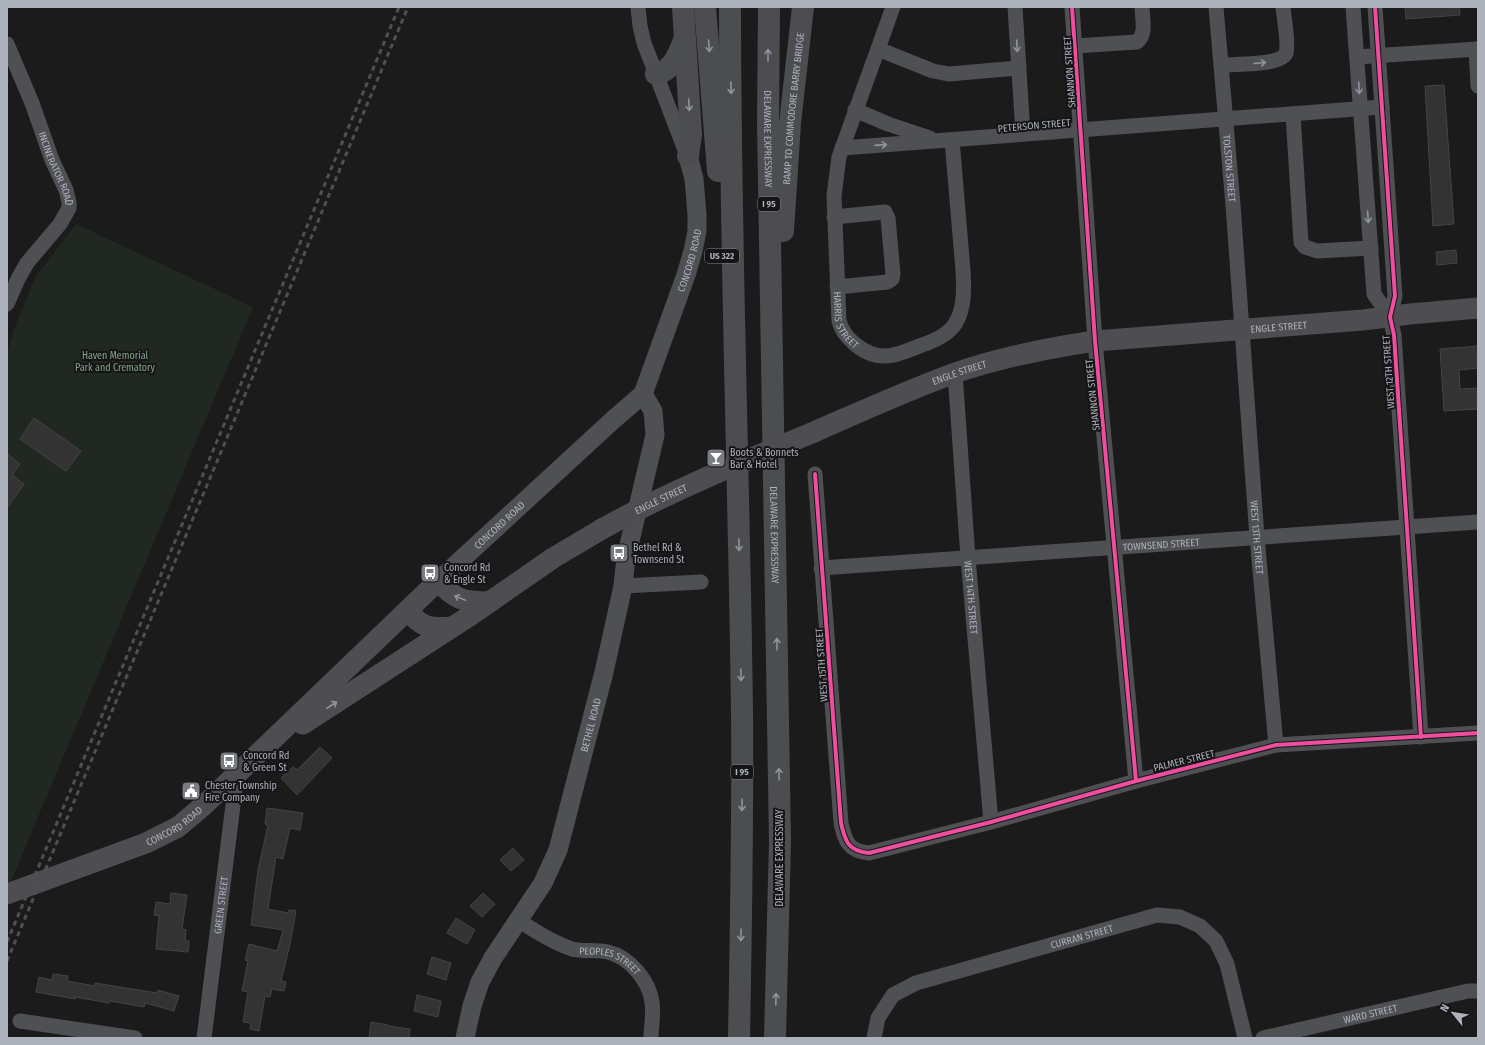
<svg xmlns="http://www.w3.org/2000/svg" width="1485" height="1045" font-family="'Fira Sans Condensed',sans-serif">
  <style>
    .green { fill: #212821 }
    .building { fill: #333; stroke: #434447 }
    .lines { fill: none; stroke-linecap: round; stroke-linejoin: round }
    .minor { stroke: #4f5054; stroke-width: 15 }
    .tertiary { stroke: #4f5054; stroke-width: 19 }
    .secondary { stroke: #4e4e52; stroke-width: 21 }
    .motorway { stroke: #4c4d50; stroke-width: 22 }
    .rail { stroke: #505052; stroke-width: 3; stroke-dasharray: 5 4; stroke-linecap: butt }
    .secondary-bridge { stroke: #4e4e52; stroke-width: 21 }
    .cycleway-casing { stroke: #151517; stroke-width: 6 }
    .cycleway { stroke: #ef4d9e; stroke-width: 4 }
    .oneway { stroke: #90939b }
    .oneway2 { stroke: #91949c }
    .oneway3 { stroke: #90939c }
    .labels { text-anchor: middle; stroke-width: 4; stroke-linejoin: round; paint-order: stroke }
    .shield { fill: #151517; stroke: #7f828a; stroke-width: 1 }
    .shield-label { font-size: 9px; font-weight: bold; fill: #adb1bb }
    .street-label { font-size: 10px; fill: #adb1bb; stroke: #151517 }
    .park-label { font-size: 10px; fill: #85a585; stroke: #151517 }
    .poi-label { font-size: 10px; fill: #adb1bb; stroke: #151517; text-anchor: start }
  </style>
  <rect width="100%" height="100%" fill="#1b1b1b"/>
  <polygon class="green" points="76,224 253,307 11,881 7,883 7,352 16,324 35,278"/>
  <g class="building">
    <polygon points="1405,7 1459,7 1460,15 1406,19"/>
    <polygon points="1444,85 1454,224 1433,226 1425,86"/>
    <polygon points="1456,250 1457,263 1437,265 1436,252"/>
    <polygon points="1478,346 1478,368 1459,370 1460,389 1478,388 1478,409 1444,411 1440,349"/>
    <polygon points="34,418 81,451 66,471 20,439"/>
    <polygon points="7,454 20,464 12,475 24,484 7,508"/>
    <polygon points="320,747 332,758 297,795 281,778 293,767 297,770"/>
    <polygon points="267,808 303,813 300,830 290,828 283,859 276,857 268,909 288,913 289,910 296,911 290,944 281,981 286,982 284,991 272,989 270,997 265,996 259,1031 250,1029 251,1023 243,1022 248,992 242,991 248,961 245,960 249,944 277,951 283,930 251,925 258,870 268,825 265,824"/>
    <polygon points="513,848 524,860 511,871 500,860"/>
    <polygon points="171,893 187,895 182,929 186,930 185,941 189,941 188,952 156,949 159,916 154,915 156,902 170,904"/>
    <polygon points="483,893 495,904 482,917 470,906"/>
    <polygon points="456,918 475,930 467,944 447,933"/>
    <polygon points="432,957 451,963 446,980 427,974"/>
    <polygon points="53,974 68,976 67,981 95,986 95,983 157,993 158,990 179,996 174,1011 145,1003 144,1007 110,1001 109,1003 75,997 75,999 36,992 39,977 52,980"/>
    <polygon points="417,995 441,1001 438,1017 414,1011"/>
    <polygon points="371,1022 388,1025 388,1026 410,1029 409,1038 369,1038"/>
  </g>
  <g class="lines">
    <g class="minor">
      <polyline points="638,7 640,26 644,43 687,155"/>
      <path id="s1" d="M893 7 839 157 834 196 839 321C842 332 848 338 856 345 880 364 897 355 922 345 934 341 948 335 955 324 965 309 964 287 963 270L952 140"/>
      <polyline points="1015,7 1023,134"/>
      <polyline points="1072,7 1095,341 1136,781"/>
      <path id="s2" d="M1216 7 1233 205 1257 537 1276 745"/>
      <polyline points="1353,7 1374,294 1390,317"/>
      <polyline points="1375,7 1395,296 1390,317 1394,335 1421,737"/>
      <path id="s3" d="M7 44 32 103 52 160 66 190 69 202V208L60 224 27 263 18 279 7 304"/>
      <path d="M1075 46 1137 42C1147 34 1142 18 1142 7"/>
      <polyline points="878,49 933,71 949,74 1019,68"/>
      <polyline points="1476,49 1478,86"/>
      <polyline points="1357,57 1478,49"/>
      <path d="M1221 65C1234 64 1280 66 1286 53 1289 45 1284 17 1283 7"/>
      <polyline points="855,110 888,124 930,138"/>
      <polyline points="1293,114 1301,242 1305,247 1317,251 1371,248"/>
      <path d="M842 148C1022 134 1202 121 1382 107"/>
      <polyline points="834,217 885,212 888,218 893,274 892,279 887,282 837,287"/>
      <path id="s4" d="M955 373 968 558 991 822"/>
      <path d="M815 474 841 823C845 841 848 851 869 853L991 822 1136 781 1276 745 1478 733"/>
      <path id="s5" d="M821 568 1478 522"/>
      <polyline points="623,586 701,582"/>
      <path id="s6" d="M518 920C535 931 552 942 572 949 583 952 596 949 608 952 629 957 649 980 652 1002 654 1013 651 1026 651 1038"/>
      <polyline points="20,1021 135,1038"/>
      <path id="s7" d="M204 1038 237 773"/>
      <path id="s8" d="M874 1038 878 1018 893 995 916 983 1157 915 1180 917 1200 926 1216 941 1227 964 1245 1038"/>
      <path id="s9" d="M1263 1038 1468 991H1478"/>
    </g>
    <g class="tertiary">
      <path id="s10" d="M438 581 613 420 643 394 686 275 693 251 697 231V214L694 179 688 156"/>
      <path id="s11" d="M465 1038 472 1006 480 982 493 958 543 883 558 850 604 672 623 586 626 558 655 435 653 411 643 394"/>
    </g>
    <g class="secondary">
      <path id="s12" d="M814 432C860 412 908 390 955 373 1001 357 1048 348 1095 341L1363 320 1410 314 1478 308"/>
      <path d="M408 610C420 627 430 629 451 627"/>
      <polyline points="303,724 468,617 553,558 602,529"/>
      <path id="s13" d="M7 894 146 843 178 827 203 806 263 749 438 581C455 600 464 602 489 602"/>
    </g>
    <g class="motorway">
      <polyline points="683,7 691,135 688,156"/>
      <polyline points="705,7 718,171"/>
      <path d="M730 7C730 242 739 477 742 712 743 820 741 929 739 1038"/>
      <path id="s14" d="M769 7 768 122 780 841 775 1038"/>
      <path d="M656 74C673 71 679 53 685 38"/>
      <path id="s15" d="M783 231 790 123 803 7"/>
    </g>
    <g class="rail">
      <polyline points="7,942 399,7"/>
      <polyline points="7,961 408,7"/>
    </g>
    <path class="secondary-bridge" id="s16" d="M602 529C670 491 742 462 814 432"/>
    <defs>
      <g id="cycleway">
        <polyline points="1072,7 1095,341 1136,781"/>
        <polyline points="1375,7 1395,296 1390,317 1394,335 1421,737"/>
        <path d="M815 474 841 823C845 841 848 851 869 853L991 822 1136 781 1276 745 1478 733"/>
      </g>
    </defs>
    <use href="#cycleway" class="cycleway-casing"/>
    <use href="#cycleway" class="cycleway"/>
  </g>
  <defs><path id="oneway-shaft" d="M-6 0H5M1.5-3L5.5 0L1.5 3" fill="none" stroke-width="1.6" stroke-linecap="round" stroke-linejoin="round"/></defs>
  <g class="oneway">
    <use href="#oneway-shaft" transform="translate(709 46) rotate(86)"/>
    <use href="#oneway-shaft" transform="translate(768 55) rotate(-90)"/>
    <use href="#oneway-shaft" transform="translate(731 88) rotate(89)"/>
    <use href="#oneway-shaft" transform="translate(689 105) rotate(86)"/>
    <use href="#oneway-shaft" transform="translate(739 545) rotate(89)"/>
    <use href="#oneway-shaft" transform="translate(777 644) rotate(-91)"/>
    <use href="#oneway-shaft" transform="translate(741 675) rotate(89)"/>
    <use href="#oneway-shaft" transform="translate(779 774) rotate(-91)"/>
    <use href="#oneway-shaft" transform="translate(742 805) rotate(90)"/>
    <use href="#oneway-shaft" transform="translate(741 935) rotate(91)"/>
    <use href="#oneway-shaft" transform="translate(776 999) rotate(-88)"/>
  </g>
  <g class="oneway2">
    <use href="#oneway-shaft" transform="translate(1017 46) rotate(87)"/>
    <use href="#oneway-shaft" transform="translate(1260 63) rotate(-5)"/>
    <use href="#oneway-shaft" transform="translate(1359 88) rotate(87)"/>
    <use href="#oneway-shaft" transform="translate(881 145) rotate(-4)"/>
    <use href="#oneway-shaft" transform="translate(1368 217) rotate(86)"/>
  </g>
  <g class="oneway3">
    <use href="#oneway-shaft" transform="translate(460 598) rotate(-158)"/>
    <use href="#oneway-shaft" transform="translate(332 705) rotate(-33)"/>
  </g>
  <defs>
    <symbol id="bar-square" viewBox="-11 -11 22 22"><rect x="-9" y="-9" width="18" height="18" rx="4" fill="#7a7c83" stroke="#151517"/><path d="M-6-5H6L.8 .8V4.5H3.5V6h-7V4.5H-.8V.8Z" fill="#fff"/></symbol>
    <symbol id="bus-square" viewBox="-11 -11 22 22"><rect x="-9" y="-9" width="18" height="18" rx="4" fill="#7a7c83" stroke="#151517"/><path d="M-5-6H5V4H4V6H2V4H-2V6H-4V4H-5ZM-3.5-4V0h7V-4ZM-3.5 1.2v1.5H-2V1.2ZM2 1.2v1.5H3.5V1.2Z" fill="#fff"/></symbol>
    <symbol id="civic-square" viewBox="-11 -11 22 22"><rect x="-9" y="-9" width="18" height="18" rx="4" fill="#7a7c83" stroke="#151517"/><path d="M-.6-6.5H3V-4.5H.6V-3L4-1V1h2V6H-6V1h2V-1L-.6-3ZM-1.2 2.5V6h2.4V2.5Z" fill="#fff"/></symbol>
  </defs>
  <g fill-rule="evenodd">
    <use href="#bar-square" x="705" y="447" width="22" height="22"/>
    <use href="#bus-square" x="608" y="542" width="22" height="22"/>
    <use href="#bus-square" x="419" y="562" width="22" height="22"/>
    <use href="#bus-square" x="218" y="750" width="22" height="22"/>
    <use href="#civic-square" x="180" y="780" width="22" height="22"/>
  </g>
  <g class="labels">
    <g class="shield">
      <rect x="758" y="197" width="22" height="14" rx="3"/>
      <rect x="705" y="249" width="34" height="14" rx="3"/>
      <rect x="731" y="765" width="22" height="14" rx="3"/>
    </g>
    <g class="shield-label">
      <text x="769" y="207">I 95</text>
      <text x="722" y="259">US 322</text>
      <text x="742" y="775">I 95</text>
    </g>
    <g class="street-label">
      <text transform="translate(1069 72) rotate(-94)" y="4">SHANNON STREET</text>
      <text dy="4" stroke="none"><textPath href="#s15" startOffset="123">RAMP TO COMMODORE BARRY BRIDGE</textPath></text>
      <text transform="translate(1034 125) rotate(-5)" y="4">PETERSON STREET</text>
      <text dy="4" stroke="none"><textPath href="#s14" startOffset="132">DELAWARE EXPRESSWAY</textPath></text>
      <text dy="4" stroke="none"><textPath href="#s3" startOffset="134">INCINERATOR ROAD</textPath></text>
      <text dy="4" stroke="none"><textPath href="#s2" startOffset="162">TOLSTON STREET</textPath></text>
      <text dy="4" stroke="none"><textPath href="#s10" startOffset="419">CONCORD ROAD</textPath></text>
      <text dy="4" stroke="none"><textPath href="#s1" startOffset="325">HARRIS STREET</textPath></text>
      <text dy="4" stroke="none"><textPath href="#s12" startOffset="481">ENGLE STREET</textPath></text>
      <text transform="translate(1388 372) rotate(-94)" y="4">WEST 12TH STREET</text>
      <text dy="4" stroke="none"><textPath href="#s12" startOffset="157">ENGLE STREET</textPath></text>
      <text transform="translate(1092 395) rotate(-96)" y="4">SHANNON STREET</text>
      <text dy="4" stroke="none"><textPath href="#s16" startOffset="66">ENGLE STREET</textPath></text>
      <text dy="4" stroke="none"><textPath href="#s10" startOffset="83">CONCORD ROAD</textPath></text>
      <text dy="4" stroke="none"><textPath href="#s14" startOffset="528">DELAWARE EXPRESSWAY</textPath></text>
      <text dy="4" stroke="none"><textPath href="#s2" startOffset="532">WEST 13TH STREET</textPath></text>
      <text dy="4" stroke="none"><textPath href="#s5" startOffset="341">TOWNSEND STREET</textPath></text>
      <text dy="4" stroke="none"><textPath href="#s4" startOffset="225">WEST 14TH STREET</textPath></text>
      <text transform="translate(821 665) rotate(-94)" y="4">WEST 15TH STREET</text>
      <text dy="4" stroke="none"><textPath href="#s11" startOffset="341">BETHEL ROAD</textPath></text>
      <text transform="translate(1184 760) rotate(-14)" y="4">PALMER STREET</text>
      <text dy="4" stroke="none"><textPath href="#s13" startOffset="181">CONCORD ROAD</textPath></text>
      <text transform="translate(779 858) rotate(-90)" y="4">DELAWARE EXPRESSWAY</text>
      <text dy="4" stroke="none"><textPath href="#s7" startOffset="134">GREEN STREET</textPath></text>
      <text dy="4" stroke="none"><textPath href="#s8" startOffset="246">CURRAN STREET</textPath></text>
      <text dy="4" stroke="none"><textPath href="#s6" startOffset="102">PEOPLES STREET</textPath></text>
      <text dy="4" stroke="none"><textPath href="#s9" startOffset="110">WARD STREET</textPath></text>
    </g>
    <g class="park-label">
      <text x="115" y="359">Haven Memorial<tspan x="115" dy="12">Park and Crematory</tspan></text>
    </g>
    <g class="poi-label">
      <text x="730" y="456">Boots &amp; Bonnets<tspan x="730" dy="12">Bar &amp; Hotel</tspan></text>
      <text x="633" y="551">Bethel Rd &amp;<tspan x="633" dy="12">Townsend St</tspan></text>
      <text x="444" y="571">Concord Rd<tspan x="444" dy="12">&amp; Engle St</tspan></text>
      <text x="243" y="759">Concord Rd<tspan x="243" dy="12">&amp; Green St</tspan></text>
      <text x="205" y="789">Chester Township<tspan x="205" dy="12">Fire Company</tspan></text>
    </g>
  </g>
  <rect width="1485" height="1045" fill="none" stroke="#adb1bb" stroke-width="16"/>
  <g transform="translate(1453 1013) rotate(300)" stroke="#151517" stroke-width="3" paint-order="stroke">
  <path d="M0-3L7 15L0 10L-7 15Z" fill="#adb1bb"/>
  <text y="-6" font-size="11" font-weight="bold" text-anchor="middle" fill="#adb1bb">N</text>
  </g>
</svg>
